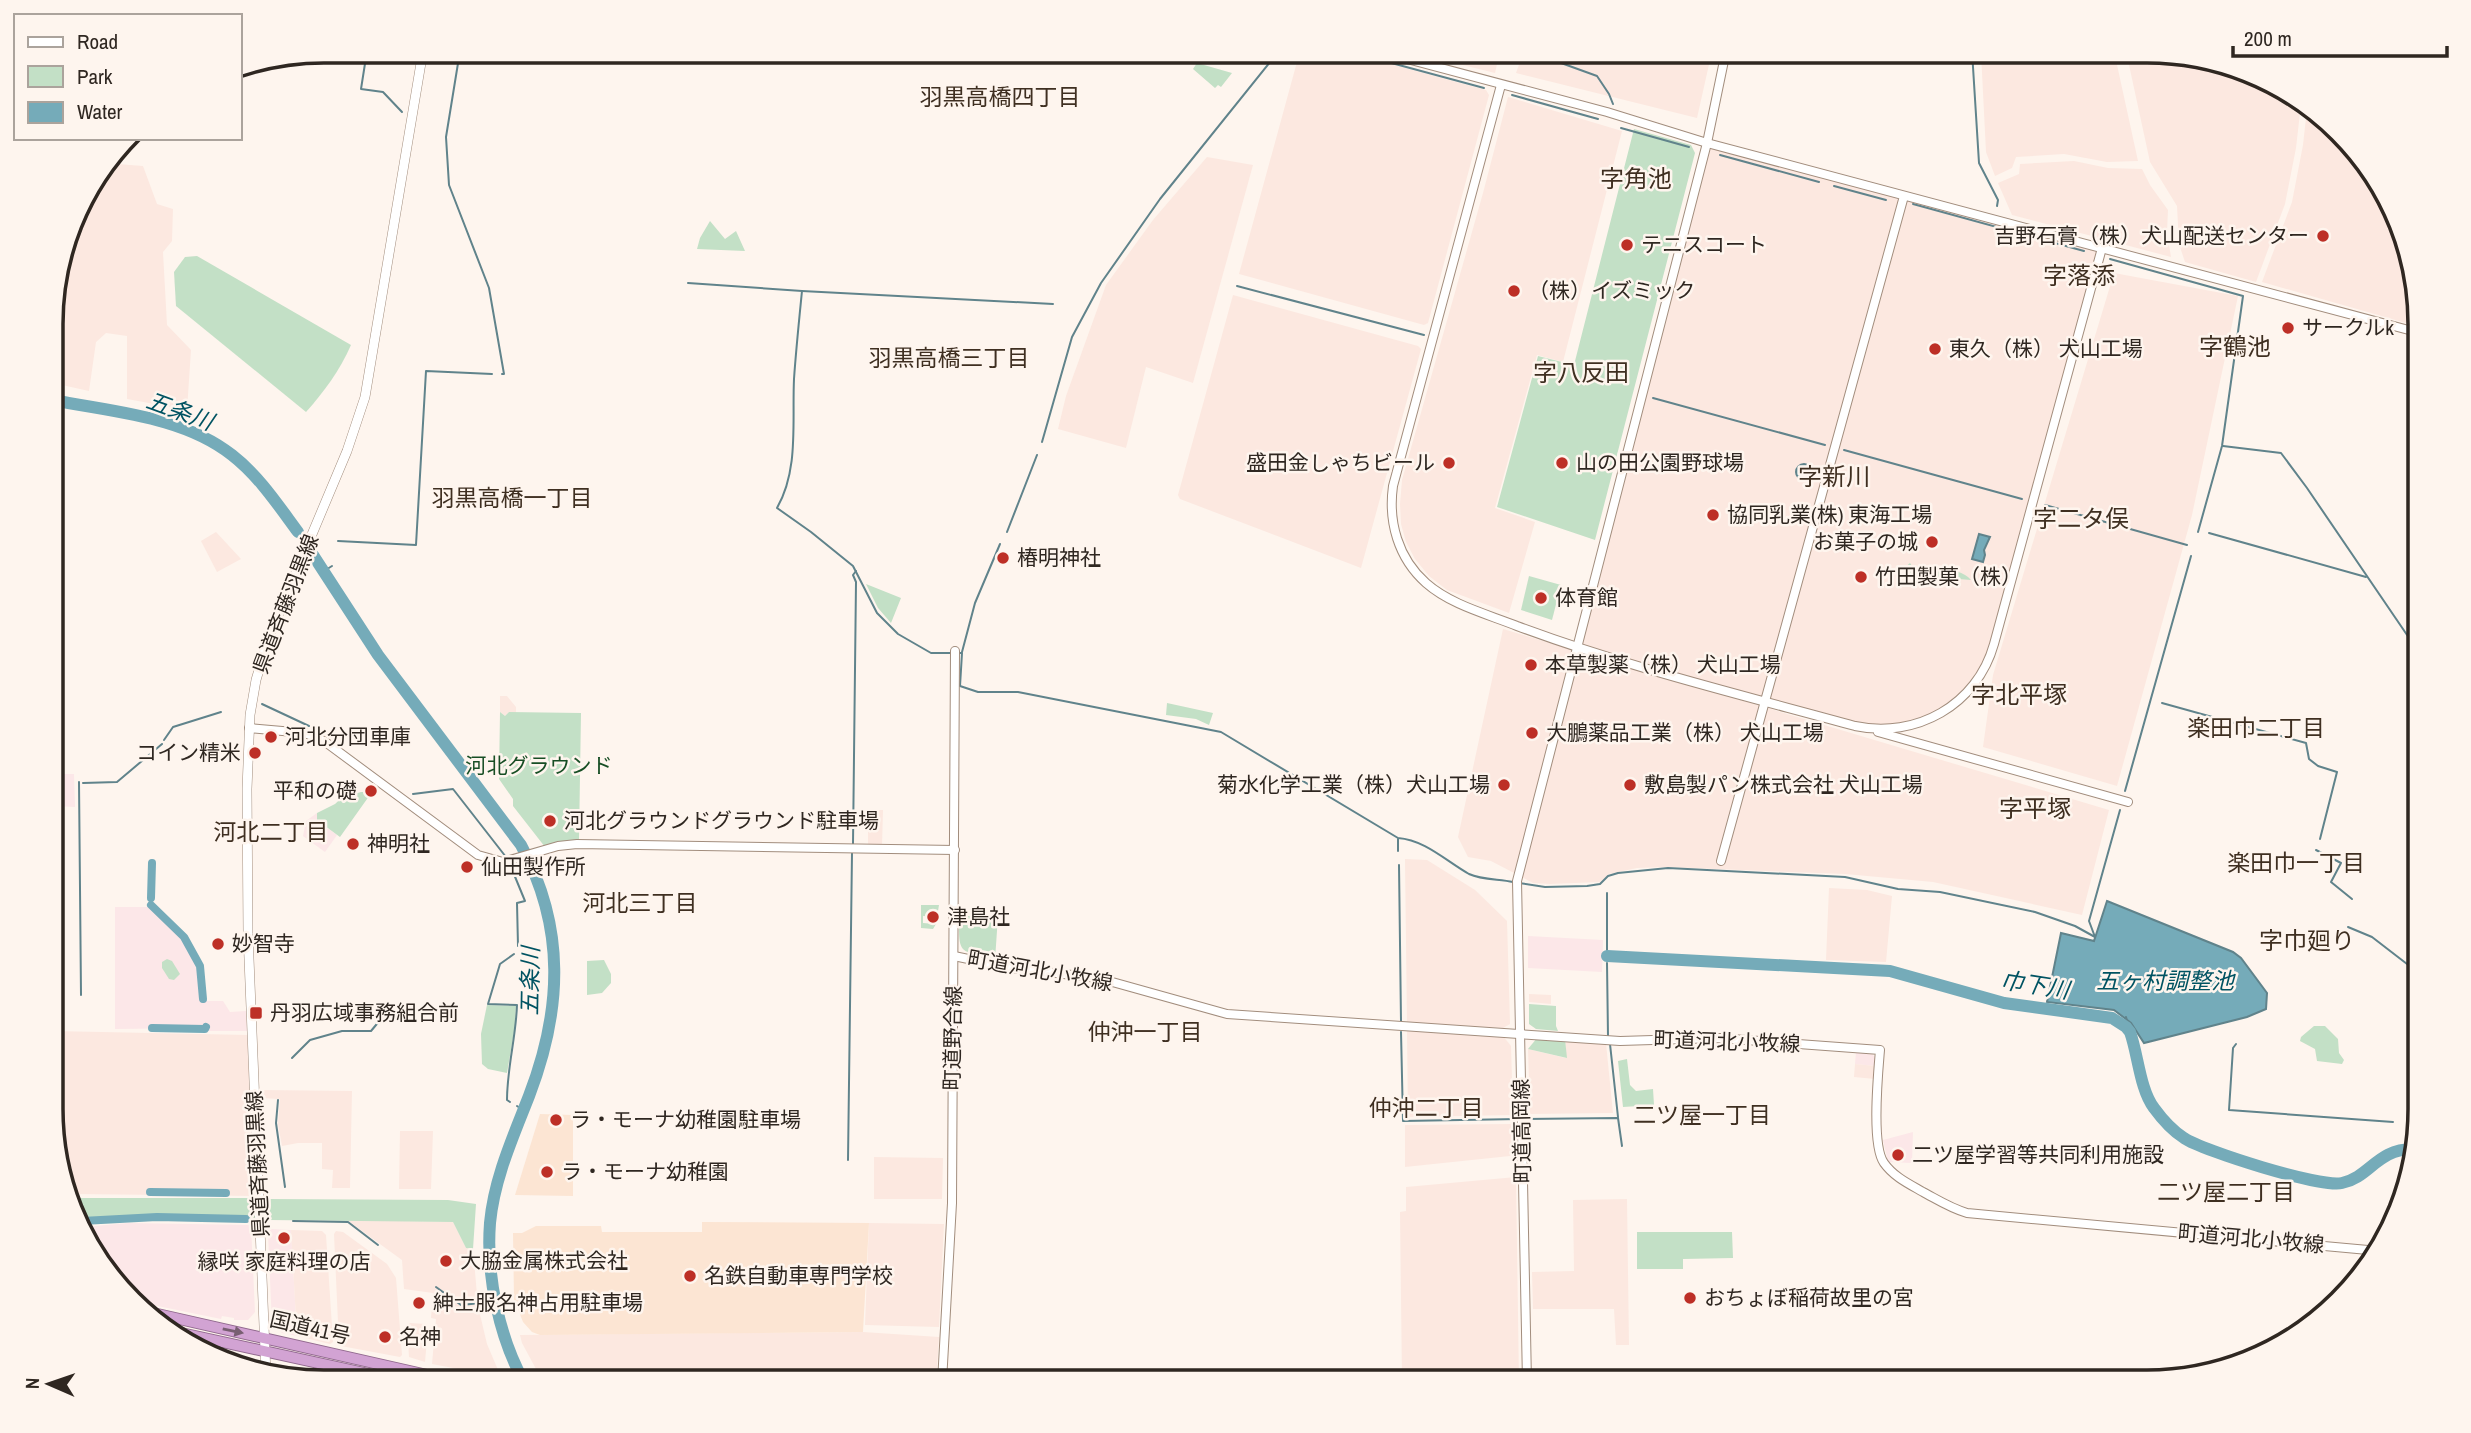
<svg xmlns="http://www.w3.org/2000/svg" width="2471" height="1433" font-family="'Archivo Narrow','Noto Sans JP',sans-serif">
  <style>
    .commercial { fill: #fce7e8 }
    .industrial { fill: #fce8e0 }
    .built { fill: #fce5d3 }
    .green { fill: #c3e0c6 }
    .water { fill: #75abb9; stroke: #60838b; stroke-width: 2 }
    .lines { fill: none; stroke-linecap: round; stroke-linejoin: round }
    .stream { stroke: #60838b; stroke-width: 2 }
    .canal { stroke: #75abb9; stroke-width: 8 }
    .river { stroke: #75abb9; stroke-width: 12 }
    .tertiary-casing { stroke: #a28d7d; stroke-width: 10 }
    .secondary-casing { stroke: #a28d7d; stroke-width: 10 }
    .trunk-casing { stroke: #91698e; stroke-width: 12 }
    .tertiary { stroke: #fff; stroke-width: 8 }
    .secondary { stroke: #fff; stroke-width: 9 }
    .trunk { stroke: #d2a3d3; stroke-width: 10 }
    .oneway { fill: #785f71 }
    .poi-dot { fill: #bd2f26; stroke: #fef5ee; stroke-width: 2.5 }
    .labels { text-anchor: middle; stroke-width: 5; stroke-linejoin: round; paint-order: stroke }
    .poi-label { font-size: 21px; fill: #2f2721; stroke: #fef5ee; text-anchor: start }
    .street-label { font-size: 21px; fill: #2f2721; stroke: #fef5ee }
    .park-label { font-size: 21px; fill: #174e24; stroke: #fef5ee }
    .neighbourhood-label { font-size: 23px; fill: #3f2f21; stroke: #fef5ee }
    .water-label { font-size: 23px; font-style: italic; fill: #005362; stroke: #fef5ee }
    .quarter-label { font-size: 24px; fill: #3f2f21; stroke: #fef5ee }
    .rim { fill: none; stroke: #2f2721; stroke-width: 3.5 }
  </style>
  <rect width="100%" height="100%" fill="#fef5ee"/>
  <g class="commercial">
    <polygon points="53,774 74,774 75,807 53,806"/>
    <polygon points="317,813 317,820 337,835 325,852 303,836 306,821"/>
    <polygon points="115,907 151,907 184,939 199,966 203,1001 223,1001 230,1012 246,1011 247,1031 208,1031 207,1028 115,1029"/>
    <polygon points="1528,936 1603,940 1602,972 1528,968"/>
    <polygon points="1856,1052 1872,1054 1876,1058 1876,1066 1855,1064"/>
    <polygon points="1913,1132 1912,1163 1888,1162 1883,1140"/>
    <polygon points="128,1223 251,1225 255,1312 248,1320 234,1320 234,1318 222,1316 221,1319 143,1303 97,1260 84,1227"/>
    <polygon points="271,1229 291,1230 297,1336 282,1333 272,1324 268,1233"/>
  </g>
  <g class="industrial">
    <polygon points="1300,51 1343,51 1486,90 1489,95 1428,323 1424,325 1239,274"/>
    <polygon points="1406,51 1500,51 1495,73"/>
    <polygon points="1524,51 1712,51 1697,118 1516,73"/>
    <polygon points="2017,51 2114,51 2138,161 2107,162 2064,154 2016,157 2012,168 1995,176 1986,152 1981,53"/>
    <polygon points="2126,51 2147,51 2218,60 2284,88 2301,104 2296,148 2285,204 2256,282 2185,262 2179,244 2177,206 2150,162"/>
    <polygon points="1508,97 1622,131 1563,362 1537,355 1495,508 1535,522 1509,613 1447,590 1429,576 1415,559 1406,542 1401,524 1400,504 1402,480 1483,193"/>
    <polygon points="2307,109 2374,173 2406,236 2420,306 2420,327 2262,282 2292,202 2303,145"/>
    <polygon points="1707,143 2102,248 1993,650 1979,678 1938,716 1871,729 1576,648"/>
    <polygon points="117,154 117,164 143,166 157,204 173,209 172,241 163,252 167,325 191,350 187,410 127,399 127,336 106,333 96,342 89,391 53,383 53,289 79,203"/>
    <polygon points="1207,157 1253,165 1193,383 1146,367 1126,448 1058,429 1066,396 1106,285 1153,220"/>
    <polygon points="2074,161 2108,168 2142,169 2150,185 2168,210 2167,232 2171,257 2012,215 1998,183 2019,174 2020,164"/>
    <polygon points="2114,273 2238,296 2192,515 2117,786 1983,747 1993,675"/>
    <polygon points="1233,295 1418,346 1421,349 1361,568 1180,499 1178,495"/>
    <polygon points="216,532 241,559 217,572 201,541"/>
    <polygon points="1503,629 2109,810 2082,915 1933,882 1845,874 1664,867 1637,868 1609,874 1600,882 1550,884 1533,883 1491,861 1468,857 1458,837"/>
    <polygon points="500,696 507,696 516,707 516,713 509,712 505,716 500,712"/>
    <polygon points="868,810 883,810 882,846 868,846"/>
    <polygon points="1405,859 1427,860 1475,890 1507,921 1510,1024 1503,1028 1407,1023"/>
    <polygon points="1829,888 1867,890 1892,896 1886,962 1826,960"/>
    <polygon points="1529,994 1551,995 1551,1004 1529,1002"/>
    <polygon points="1407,1030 1503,1036 1511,1046 1513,1115 1408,1117"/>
    <polygon points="53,1031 248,1035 255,1196 72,1194 53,1144"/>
    <polygon points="1565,1039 1606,1043 1613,1113 1530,1114 1528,1049 1566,1058"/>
    <polygon points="1855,1064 1876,1066 1875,1079 1854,1077"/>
    <polygon points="261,1090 352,1091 350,1188 332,1188 333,1170 322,1169 322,1143 298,1143 282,1146 278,1124 280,1099 261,1098"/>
    <polygon points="1512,1124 1514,1153 1510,1156 1405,1167 1405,1125"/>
    <polygon points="400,1131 433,1131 431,1189 399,1189"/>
    <polygon points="874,1157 943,1158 942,1199 874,1199"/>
    <polygon points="1516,1177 1519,1382 1402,1382 1400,1212 1406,1211 1406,1187"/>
    <polygon points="1627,1199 1629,1345 1616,1345 1614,1309 1533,1309 1532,1272 1574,1271 1573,1200"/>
    <polygon points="347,1220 453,1222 466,1248 473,1249 478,1306 487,1344 501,1377 432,1364 436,1319 431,1318 433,1293 404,1289 402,1260"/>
    <polygon points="869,1223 944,1224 939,1327 865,1325"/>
    <polygon points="291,1230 322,1231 326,1235 333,1342 330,1344 297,1336"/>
    <polygon points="336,1231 343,1232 387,1264 396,1278 402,1355 400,1357 341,1346 339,1344 334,1234"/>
    <polygon points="410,1323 426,1324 428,1328 425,1362 409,1357 407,1326"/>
    <polygon points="863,1332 939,1337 936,1382 543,1382 522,1343 520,1335"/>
  </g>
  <g class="built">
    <polygon points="540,1114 573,1115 573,1196 515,1195"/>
    <polygon points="702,1222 869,1223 863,1332 540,1335 532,1332 523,1322 514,1299 513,1233 522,1233 536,1226 601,1226 602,1232 702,1232"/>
  </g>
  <g class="green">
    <polygon points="1197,63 1232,73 1221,87 1218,85 1215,88 1193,69"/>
    <polygon points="1634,129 1691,145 1695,153 1595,540 1497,507 1538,356 1574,365"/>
    <polygon points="710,221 725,239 736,231 745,251 697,249 700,238"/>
    <path d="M197 256 351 345C340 370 324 392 306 412L176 306 174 272 185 257Z"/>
    <path d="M1910 563 1916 572C1931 567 1961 567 1971 580L1959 579 1953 582 1906 578 1903 569Z"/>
    <polygon points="1529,576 1561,585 1552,620 1521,610"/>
    <polygon points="866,584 901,598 891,623 878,608"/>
    <polygon points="1167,703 1213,713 1209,725 1196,719 1166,715"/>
    <polygon points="500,712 505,716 509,712 581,713 579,839 577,841 545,847 513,806 513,799 499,779"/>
    <polygon points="349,791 351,795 361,792 372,792 340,837 317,820 317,813 335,804"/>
    <polygon points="921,905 939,905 937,917 923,916 923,923 936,924 933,929 921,928"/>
    <path d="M959 916H998L995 960C958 949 959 956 959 916Z"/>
    <polygon points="167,959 172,961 180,974 174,980 169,979 162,968 162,962"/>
    <polygon points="604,960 611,974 611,983 602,993 587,995 587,961"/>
    <polygon points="1529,1004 1556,1006 1556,1026 1558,1031 1536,1029 1529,1024"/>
    <polygon points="487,1005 516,1006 515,1026 507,1073 488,1069 482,1064 481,1034"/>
    <polygon points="2314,1026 2325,1026 2338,1039 2339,1053 2344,1060 2342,1064 2317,1061 2315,1049 2300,1041 2301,1037"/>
    <polygon points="1537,1038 1565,1039 1567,1058 1528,1049"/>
    <polygon points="1627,1059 1630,1085 1636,1091 1653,1089 1654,1105 1623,1107 1618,1061"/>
    <polygon points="73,1198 254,1198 255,1219 157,1217 82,1221"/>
    <polygon points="268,1199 448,1200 476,1204 473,1249 466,1248 453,1222 268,1220"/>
    <polygon points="1637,1232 1732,1232 1733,1258 1683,1259 1683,1269 1637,1269"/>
  </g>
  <g class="water">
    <circle cx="1804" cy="472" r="8"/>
    <polygon points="1979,534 1990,537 1984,550 1985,555 1983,562 1972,559"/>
    <polygon points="2107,901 2233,952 2241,958 2267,993 2266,1009 2247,1017 2144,1043 2131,1023 2114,1010 2047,1002 2061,933 2094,941"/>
  </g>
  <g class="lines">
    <g class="stream">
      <polyline points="367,51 361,89 383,92 402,112"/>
      <polyline points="460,51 446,137 449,185 489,288 504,374 502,374"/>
      <polyline points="1347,51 1484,88"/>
      <polyline points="1528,51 1597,76 1609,94 1613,104"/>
      <polyline points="1972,51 1979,163 1998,200 1997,206"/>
      <polyline points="1512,95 1598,119"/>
      <polyline points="1621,128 1689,147"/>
      <polyline points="1720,155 1819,182"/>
      <polyline points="1834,186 1886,200"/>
      <polyline points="1913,204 2084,251"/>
      <polyline points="2110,259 2243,296 2222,446 2198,532"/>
      <polyline points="688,283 802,291 1053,304"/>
      <polyline points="1237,286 1424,335"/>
      <path d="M802 291C799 321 796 350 794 379 792 422 799 470 777 508L811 532 853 566 877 613 898 634 931 653H952"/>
      <polyline points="1653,398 1825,445"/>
      <polyline points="1042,442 1072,337 1101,283 1160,199 1279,51"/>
      <polyline points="2223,446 2281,453 2307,488 2420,654"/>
      <polyline points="1844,450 2022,499"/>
      <polyline points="2045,505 2187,545"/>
      <polyline points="1007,532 1037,455"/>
      <polyline points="2209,533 2366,577"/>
      <polyline points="338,541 416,545 426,371 492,374"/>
      <polyline points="324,571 332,566"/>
      <polyline points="962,652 975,603 1000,544"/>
      <path d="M958 653H962L960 686 978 692H1018L1221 732 1398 838C1425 840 1446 861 1469 874 1482 880 1499 879 1513 882"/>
      <polyline points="2162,703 2306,743 2309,759 2318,766 2337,772 2320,839"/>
      <polyline points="262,704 309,726"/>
      <polyline points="164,740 173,727 221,712"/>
      <polyline points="79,782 81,995"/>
      <polyline points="83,783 117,782 162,744"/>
      <polyline points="2125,791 2191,556"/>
      <polyline points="413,794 453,789 506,857"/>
      <polyline points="853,844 856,582 853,575 856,571"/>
      <polyline points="2316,850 2341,863 2331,882 2352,899"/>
      <polyline points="1398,851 1398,839"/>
      <polyline points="1399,865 1401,1021"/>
      <polyline points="511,867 525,901 517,903 518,946"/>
      <polyline points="1519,883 1545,887 1587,886 1600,884 1608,876 1618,873 1668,868 1845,877 1898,889 1940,892 2035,912 2075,926 2095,937"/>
      <polyline points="1607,893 1607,950"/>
      <polyline points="2348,927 2372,937 2420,974"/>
      <polyline points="2095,937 2089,921 2120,810"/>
      <polyline points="1607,956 1607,959"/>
      <polyline points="1607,963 1608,1036"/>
      <polyline points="2126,1017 2130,1032"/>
      <polyline points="2420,1026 2414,1034 2420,1038"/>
      <polyline points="1401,1032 1403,1121 1519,1119"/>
      <polyline points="1610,1044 1618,1117"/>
      <polyline points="2236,1044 2233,1048 2229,1110 2393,1122"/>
      <polyline points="292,1058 310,1040 342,1031 371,1031 381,1019"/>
      <polyline points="278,1100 276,1123 285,1187"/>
      <path d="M510 1102 507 1100C507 1068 516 1037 517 1005L488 1004 500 964 514 954"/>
      <polyline points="517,1106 523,1110"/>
      <polyline points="1525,1119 1618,1118 1622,1146"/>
      <polyline points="848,1160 852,853"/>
      <polyline points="293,1221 348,1222 378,1245"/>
      <polyline points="436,1287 461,1305 481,1303"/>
      <polyline points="487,1303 496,1301"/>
    </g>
    <g class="canal">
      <polyline points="151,898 152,863"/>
      <polyline points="151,905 184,937 200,966 203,999"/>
      <polyline points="152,1028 205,1029 206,1027"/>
      <polyline points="150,1192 226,1193"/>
      <polyline points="82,1221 157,1217 246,1219"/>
    </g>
    <g class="river">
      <path d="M53 400C112 412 183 416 232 455 259 476 278 505 298 532"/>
      <path d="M313 555 378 655 521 845C566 928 562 1010 529 1096 513 1137 494 1179 490 1223 486 1275 499 1337 524 1382"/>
      <path d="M1607 956 1890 971 2004 1003 2112 1018 2126 1027 2130 1032C2138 1054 2140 1090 2154 1108 2162 1119 2173 1131 2184 1138 2203 1151 2321 1188 2342 1183 2370 1177 2377 1149 2413 1149"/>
    </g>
    <defs>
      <g id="tertiary">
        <polyline points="1377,51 1607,112 1707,143 2420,333"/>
        <path d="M1501 85 1393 486C1388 522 1398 558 1426 583 1451 605 1487 614 1517 626 1627 667 1742 695 1855 726 1916 739 1977 705 1994 644L2102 248"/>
        <polyline points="249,728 305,733 324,741 478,855 503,862 558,846 577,844 955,850"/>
        <polyline points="1878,732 2128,802"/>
        <polyline points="1721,861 1904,196"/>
        <path d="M954 956 1011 968 1098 978 1227 1014 1620 1041 1719 1038 1880 1050C1878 1074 1871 1145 1884 1163 1894 1177 1909 1184 1923 1192 1938 1200 1950 1208 1967 1213L2379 1251"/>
        <polyline points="942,1382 952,1203 955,651"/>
        <polyline points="1527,1382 1517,881 1707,143 1726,51"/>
      </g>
      <polyline id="secondary" points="266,1375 248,934 247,789 250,715 256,680 268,639 347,451 365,397 423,51"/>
      <g id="trunk">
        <polyline points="153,1313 458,1382"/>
        <polyline points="172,1331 405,1382"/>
      </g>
    </defs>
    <use href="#tertiary" class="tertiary-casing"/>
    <use href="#secondary" class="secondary-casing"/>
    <use href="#trunk" class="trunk-casing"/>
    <use href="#tertiary" class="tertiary"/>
    <use href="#secondary" class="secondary"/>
    <use href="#trunk" class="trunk"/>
  </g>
  <defs><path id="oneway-solid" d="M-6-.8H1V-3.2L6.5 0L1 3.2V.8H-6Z" transform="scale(1.75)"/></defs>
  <use class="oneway" href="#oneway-solid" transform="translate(233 1331) rotate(12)"/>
  <g class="poi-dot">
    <circle cx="2323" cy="236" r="7"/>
    <circle cx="1627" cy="245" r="7"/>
    <circle cx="1514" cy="291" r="7"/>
    <circle cx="2288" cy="328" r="7"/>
    <circle cx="1935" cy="349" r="7"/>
    <circle cx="1449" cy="463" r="7"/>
    <circle cx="1562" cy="463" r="7"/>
    <circle cx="1713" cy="515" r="7"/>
    <circle cx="1932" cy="542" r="7"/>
    <circle cx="1003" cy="558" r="7"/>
    <circle cx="1861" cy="577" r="7"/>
    <circle cx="1541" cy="598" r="7"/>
    <circle cx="1531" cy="665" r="7"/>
    <circle cx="1532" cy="733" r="7"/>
    <circle cx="271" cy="737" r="7"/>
    <circle cx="255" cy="753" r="7"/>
    <circle cx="1504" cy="785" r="7"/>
    <circle cx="1630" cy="785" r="7"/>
    <circle cx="371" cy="791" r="7"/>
    <circle cx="550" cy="821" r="7"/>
    <circle cx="353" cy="844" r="7"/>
    <circle cx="467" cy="867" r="7"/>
    <circle cx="933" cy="917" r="7"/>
    <circle cx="218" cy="944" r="7"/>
    <rect x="249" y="1006" width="14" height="14" rx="3.5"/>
    <circle cx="556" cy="1120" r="7"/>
    <circle cx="1898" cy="1155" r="7"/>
    <circle cx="547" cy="1172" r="7"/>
    <circle cx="284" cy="1238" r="7"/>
    <circle cx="446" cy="1261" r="7"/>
    <circle cx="690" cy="1276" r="7"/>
    <circle cx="1690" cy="1298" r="7"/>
    <circle cx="419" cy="1303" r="7"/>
    <circle cx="385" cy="1337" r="7"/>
  </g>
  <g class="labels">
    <g class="poi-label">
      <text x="2309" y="243" text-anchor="end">吉野石膏（株）犬山配送センター</text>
      <text x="1641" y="252">テニスコート</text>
      <text x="1528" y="298">（株）イズミック</text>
      <text x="2302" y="335">サークルk</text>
      <text x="1949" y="356">東久（株） 犬山工場</text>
      <text x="1435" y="470" text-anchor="end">盛田金しゃちビール</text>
      <text x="1576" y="470">山の田公園野球場</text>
      <text x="1727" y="522">協同乳業(株) 東海工場</text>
      <text x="1918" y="549" text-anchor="end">お菓子の城</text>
      <text x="1017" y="565">椿明神社</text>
      <text x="1875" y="584">竹田製菓（株）</text>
      <text x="1555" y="605">体育館</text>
      <text x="1545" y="672">本草製薬（株） 犬山工場</text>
      <text x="1546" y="740">大鵬薬品工業（株） 犬山工場</text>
      <text x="285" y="744">河北分団車庫</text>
      <text x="241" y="760" text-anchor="end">コイン精米</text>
      <text x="1490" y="792" text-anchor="end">菊水化学工業（株）犬山工場</text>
      <text x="1644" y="792">敷島製パン株式会社 犬山工場</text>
      <text x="357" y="798" text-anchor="end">平和の礎</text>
      <text x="564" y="828">河北グラウンドグラウンド駐車場</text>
      <text x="367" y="851">神明社</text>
      <text x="481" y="874">仙田製作所</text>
      <text x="947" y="924">津島社</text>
      <text x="232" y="951">妙智寺</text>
      <text x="270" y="1020">丹羽広域事務組合前</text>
      <text x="570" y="1127">ラ・モーナ幼稚園駐車場</text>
      <text x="1912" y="1162">二ツ屋学習等共同利用施設</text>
      <text x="561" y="1179">ラ・モーナ幼稚園</text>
      <text x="460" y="1268">大脇金属株式会社</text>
      <text x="284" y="1269" text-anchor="middle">縁咲 家庭料理の店</text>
      <text x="704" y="1283">名鉄自動車専門学校</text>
      <text x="1704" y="1305">おちょぼ稲荷故里の宮</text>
      <text x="433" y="1310">紳士服名神占用駐車場</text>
      <text x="399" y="1344">名神</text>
    </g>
    <g class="street-label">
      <text transform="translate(286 604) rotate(-69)" y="7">県道斉藤羽黒線</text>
      <text transform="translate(1040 971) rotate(10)" y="7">町道河北小牧線</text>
      <text transform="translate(953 1038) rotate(-89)" y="7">町道野合線</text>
      <text transform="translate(1727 1042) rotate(2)" y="7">町道河北小牧線</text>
      <text transform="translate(1522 1131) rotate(-91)" y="7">町道高岡線</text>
      <text transform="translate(258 1164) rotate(-93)" y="7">県道斉藤羽黒線</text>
      <text transform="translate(2251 1239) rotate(5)" y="7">町道河北小牧線</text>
      <text transform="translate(310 1328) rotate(13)" y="7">国道41号</text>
    </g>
    <g class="park-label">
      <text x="539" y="773">河北グラウンド</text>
    </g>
    <g class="neighbourhood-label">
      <text x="1000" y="105">羽黒高橋四丁目</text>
      <text x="949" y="366">羽黒高橋三丁目</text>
      <text x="512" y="506">羽黒高橋一丁目</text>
      <text x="2256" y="736">楽田巾二丁目</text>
      <text x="271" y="840">河北二丁目</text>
      <text x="2296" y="871">楽田巾一丁目</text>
      <text x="640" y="911">河北三丁目</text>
      <text x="1145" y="1040">仲沖一丁目</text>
      <text x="1426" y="1116">仲沖二丁目</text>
      <text x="1702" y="1123">二ツ屋一丁目</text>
      <text x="2226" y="1200">二ツ屋二丁目</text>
    </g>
    <g class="water-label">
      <text transform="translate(180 411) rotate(20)" y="8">五条川</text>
      <text transform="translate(530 981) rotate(-89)" y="8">五条川</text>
      <text x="2165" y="989">五ヶ村調整池</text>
      <text transform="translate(2035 985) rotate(9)" y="8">巾下川</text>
    </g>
    <g class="quarter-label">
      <text x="1636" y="187">字角池</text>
      <text x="2079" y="284">字落添</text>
      <text x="2235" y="355">字鶴池</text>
      <text x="1581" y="381">字八反田</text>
      <text x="1834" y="485">字新川</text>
      <text x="2081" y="527">字二タ俣</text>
      <text x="2019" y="703">字北平塚</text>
      <text x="2035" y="817">字平塚</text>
      <text x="2307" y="949">字巾廻り</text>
    </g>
  </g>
  <path d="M0 0H2471V1433H0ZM324 63H2147A261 261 0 0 1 2408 324V1109A261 261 0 0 1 2147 1370H324A261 261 0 0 1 63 1109V324A261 261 0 0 1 324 63Z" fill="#fef5ee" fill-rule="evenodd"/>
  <path class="rim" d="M324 63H2147A261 261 0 0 1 2408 324V1109A261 261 0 0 1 2147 1370H324A261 261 0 0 1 63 1109V324A261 261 0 0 1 324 63Z"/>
  <rect x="14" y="14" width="228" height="126" fill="#fef5ee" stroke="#aba39c" stroke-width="2"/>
  <rect x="28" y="37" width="35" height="10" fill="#ffffff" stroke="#aba39c" stroke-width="2"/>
  <text x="77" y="49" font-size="21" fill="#2f2721">Road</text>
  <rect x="28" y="66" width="35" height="21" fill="#c3e0c6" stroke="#aba39c" stroke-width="2"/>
  <text x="77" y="84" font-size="21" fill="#2f2721">Park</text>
  <rect x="28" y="102" width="35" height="21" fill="#75abb9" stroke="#aba39c" stroke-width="2"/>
  <text x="77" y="119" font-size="21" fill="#2f2721">Water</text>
  <g transform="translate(49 1384) rotate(272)" stroke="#fef5ee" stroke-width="5" paint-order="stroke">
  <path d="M0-5L12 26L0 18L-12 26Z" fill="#2f2721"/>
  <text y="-10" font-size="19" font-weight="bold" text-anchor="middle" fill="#2f2721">N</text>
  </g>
  <path d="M2233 46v10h214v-10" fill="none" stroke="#2f2721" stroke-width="3.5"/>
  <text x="2244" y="46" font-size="21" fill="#2f2721" stroke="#fef5ee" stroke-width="5" paint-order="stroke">200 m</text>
</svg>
